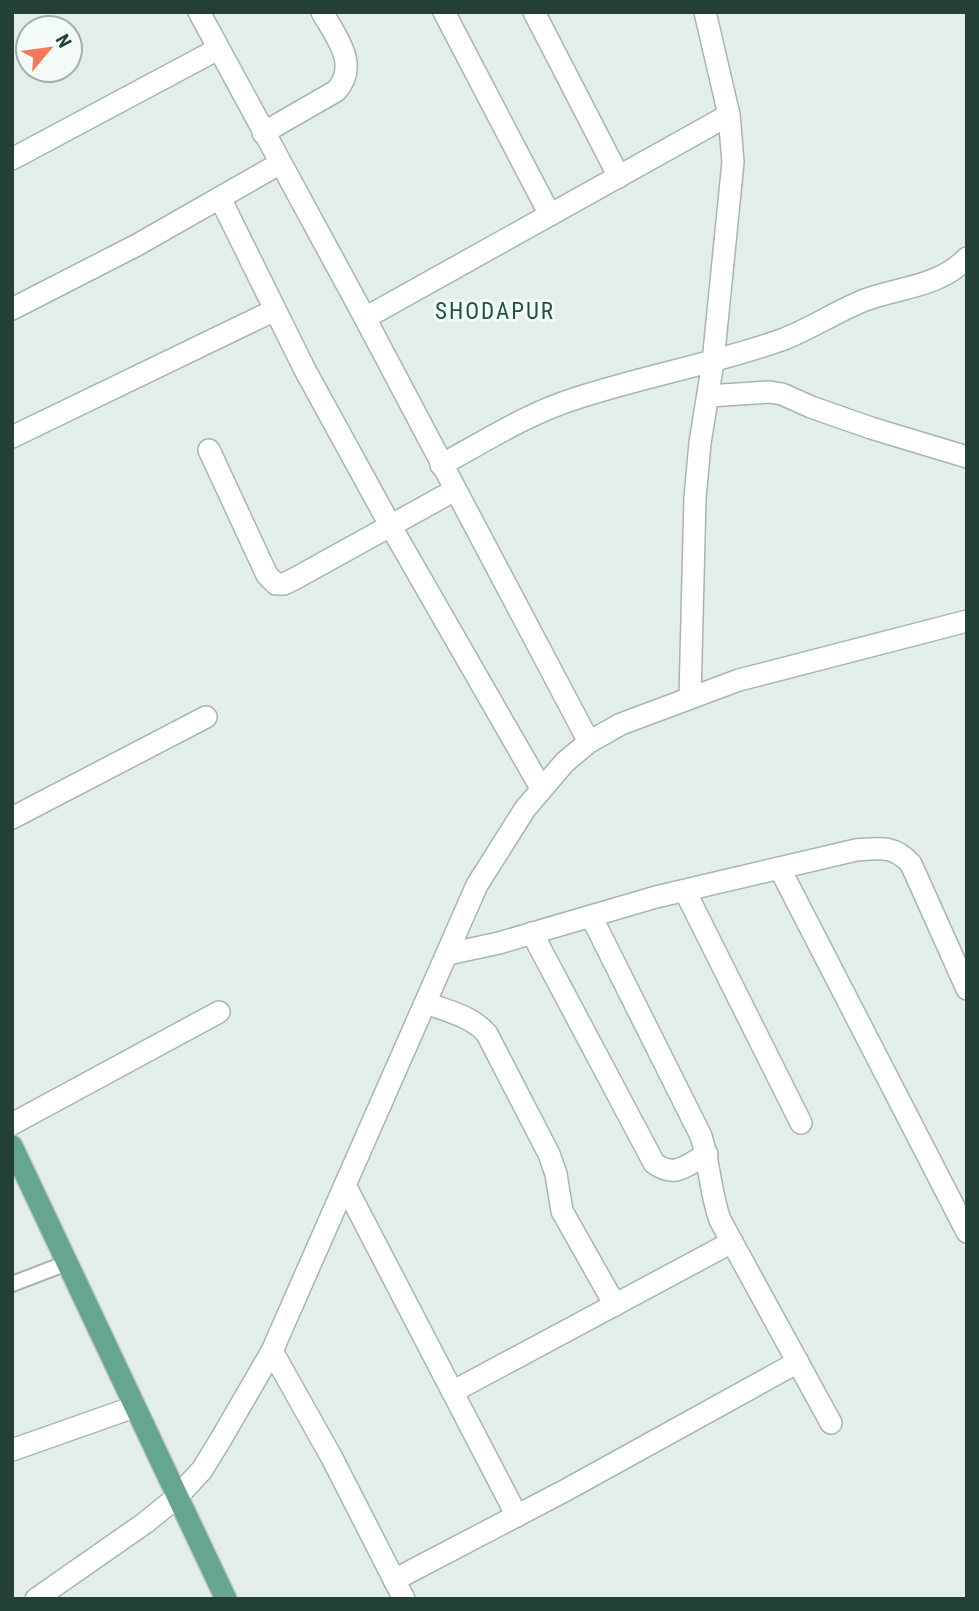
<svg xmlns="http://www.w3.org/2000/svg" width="979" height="1611" font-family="'Roboto Condensed',sans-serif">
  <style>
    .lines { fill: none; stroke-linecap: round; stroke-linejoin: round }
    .service-casing { stroke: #a5b6b0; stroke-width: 18 }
    .minor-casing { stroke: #a5b6b0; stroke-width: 24 }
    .primary-casing { stroke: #c1cac7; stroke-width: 24 }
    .service { stroke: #fff; stroke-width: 14 }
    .minor { stroke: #fff; stroke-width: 21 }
    .primary { stroke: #66a592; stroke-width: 21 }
    .labels { text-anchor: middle; stroke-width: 6; stroke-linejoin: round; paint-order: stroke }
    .quarter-label { font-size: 23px; letter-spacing: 2px; fill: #1c5444; stroke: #f4faf7 }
  </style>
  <rect width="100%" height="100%" fill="#e3eee9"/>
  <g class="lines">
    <defs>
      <polyline id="service" points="12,1284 67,1263"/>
      <g id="minor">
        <polyline points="199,12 365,318 589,742"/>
        <polyline points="444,12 550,215"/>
        <polyline points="534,12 619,177"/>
        <path d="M263 133 336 91C360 65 336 37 322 12"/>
        <polyline points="12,159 218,49"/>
        <polyline points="220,198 305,370 390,525 541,788"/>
        <polyline points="12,309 137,245 279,164"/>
        <polyline points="365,318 729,115"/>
        <polyline points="708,396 770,392 782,394 811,407 871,428 967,457"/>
        <polyline points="12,437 275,310"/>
        <polyline points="209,450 267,575 276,584 284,584 296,578 455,490"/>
        <path d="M441 465C485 441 527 414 574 399 643 376 715 364 784 339 812 328 837 311 865 300 900 287 939 287 967 258"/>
        <polyline points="690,698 695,498 700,443 713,362 733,162 729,115 705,12"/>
        <polyline points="12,818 206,717"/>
        <polyline points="780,869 967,1232"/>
        <polyline points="685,891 801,1123"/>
        <path d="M591 916 701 1136C710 1165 710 1192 720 1220L831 1423"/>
        <path d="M532 933 654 1163C675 1179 687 1165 707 1154"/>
        <path d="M448 954 499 943 656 897 856 850C880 848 894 845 911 864L967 989"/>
        <path d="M426 1003C447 1011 472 1016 487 1034L549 1154 556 1174 562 1211 615 1305"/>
        <polyline points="12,1124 219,1012"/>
        <polyline points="345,1185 517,1516"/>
        <polyline points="272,1351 332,1458 404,1599"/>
        <polyline points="454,1391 732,1242"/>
        <polyline points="12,1450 134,1407"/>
        <polyline points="394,1580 566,1490 798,1362"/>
        <polyline points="36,1599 145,1523 177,1497 202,1470 221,1439 272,1351 477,885 525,809 565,762 589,742 621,724 739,680 967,621"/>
      </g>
      <polyline id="primary" points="12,1146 226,1599"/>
    </defs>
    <use href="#service" class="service-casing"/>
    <use href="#minor" class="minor-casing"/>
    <use href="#primary" class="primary-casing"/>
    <use href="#service" class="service"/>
    <use href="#minor" class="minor"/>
    <use href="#primary" class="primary"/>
  </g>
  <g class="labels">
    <g class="quarter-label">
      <text x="495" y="319">SHODAPUR</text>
    </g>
  </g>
  <rect width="979" height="1611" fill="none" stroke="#224037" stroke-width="28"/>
  <g transform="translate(49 49) rotate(61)"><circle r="33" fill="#f4faf7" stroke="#a0b0aa" stroke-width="2"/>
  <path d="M0-5L12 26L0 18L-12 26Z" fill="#f87757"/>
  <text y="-10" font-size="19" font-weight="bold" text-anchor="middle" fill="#224037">N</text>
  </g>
</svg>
